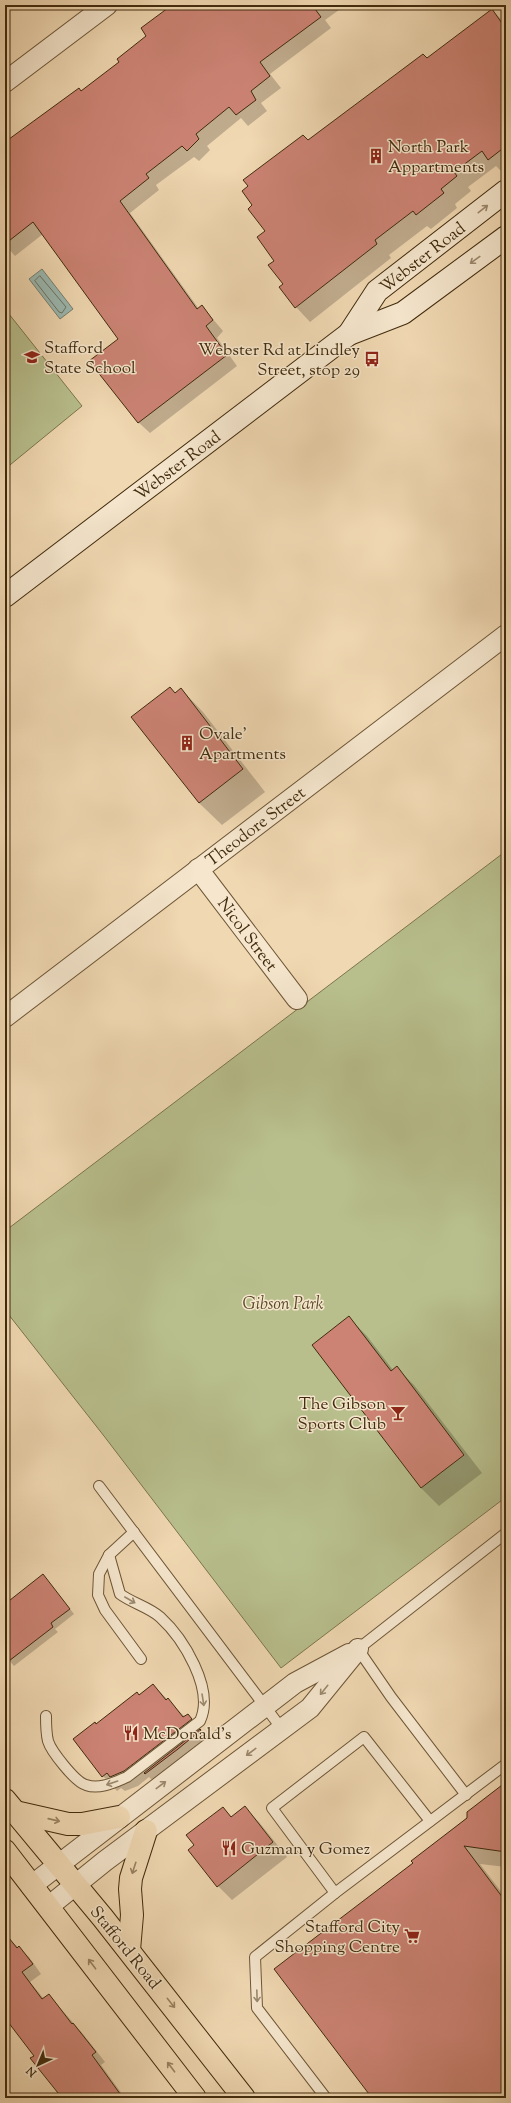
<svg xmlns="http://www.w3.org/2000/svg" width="511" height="2103" font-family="'Sorts Mill Goudy',serif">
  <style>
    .green { fill: #b8bf8d; stroke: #7c754d }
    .water { fill: #9bb9b2; stroke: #778070 }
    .shadow { fill: #0003 }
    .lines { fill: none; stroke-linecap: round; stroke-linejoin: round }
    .shore { stroke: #6e7260; stroke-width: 1 }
    .building { fill: #cc8374; stroke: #412b0d }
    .lane-casing { stroke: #6d5636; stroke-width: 12 }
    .street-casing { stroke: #6d5636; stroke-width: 22 }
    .secondary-casing { stroke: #412b0d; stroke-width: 24 }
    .highway-casing { stroke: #412b0d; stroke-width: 24 }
    .lane { stroke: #f5e6cd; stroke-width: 10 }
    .street { stroke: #f5e6cd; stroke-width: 20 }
    .secondary { stroke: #f5e6cd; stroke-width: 22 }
    .highway { stroke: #f0d8b2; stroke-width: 22 }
    .oneway { stroke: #9b886d }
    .oneway2 { stroke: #988260 }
    .labels { text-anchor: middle; stroke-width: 3; stroke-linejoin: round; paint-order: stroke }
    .poi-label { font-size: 17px; fill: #412b0d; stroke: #f5e6cd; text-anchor: start }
    .street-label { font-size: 17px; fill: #412b0d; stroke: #f5e6cd }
    .park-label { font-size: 17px; font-style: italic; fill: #594927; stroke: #f5e6cd }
  </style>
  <rect width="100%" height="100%" fill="#f0d8b2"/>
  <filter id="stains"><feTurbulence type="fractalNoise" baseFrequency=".005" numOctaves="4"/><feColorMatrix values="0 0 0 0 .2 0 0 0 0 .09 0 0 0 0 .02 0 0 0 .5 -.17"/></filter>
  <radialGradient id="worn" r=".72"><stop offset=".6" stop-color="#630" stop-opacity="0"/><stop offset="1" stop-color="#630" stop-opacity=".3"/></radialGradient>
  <g class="green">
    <polygon points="5,309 82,406 5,469"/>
    <polygon points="506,851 506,1497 281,1668 104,1436 5,1310 5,1231"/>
  </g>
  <polygon class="water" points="42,269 73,309 60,319 29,279"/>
  <g class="shadow">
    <polygon points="173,5 346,5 325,20 331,28 270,74 281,88 261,103 267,111 248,126 241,118 207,146 210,150 199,161 194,157 156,185 159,190 130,213 199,309 202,306 223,331 217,338 237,366 150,433 138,422 119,339 43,234 15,256 5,245 5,143 82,92 120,63 148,36"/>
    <polygon points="492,10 506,24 506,172 504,174 496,166 468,187 471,191 455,204 457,208 431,229 427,226 389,255 391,258 310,322 296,307 284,284 266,231 308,141 427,59"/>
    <polygon points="181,689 203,712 265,792 222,825 199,803 175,693"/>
    <polygon points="349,1318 367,1336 393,1370 397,1368 414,1385 482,1473 439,1506 421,1488 313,1345"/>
    <polygon points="48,1581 74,1614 55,1629 58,1632 14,1666 5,1656 5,1605"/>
    <polygon points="153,1685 185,1717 188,1715 215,1745 160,1788 149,1777 138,1786 125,1791 121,1788 117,1791 103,1776 96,1725"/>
    <polygon points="506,1784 506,1867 480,1864 506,1898 506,2098 373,2098 414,1863"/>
    <polygon points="223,1808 232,1817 245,1808 259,1822 287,1857 232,1900 218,1886 195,1846"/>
    <polygon points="9,1939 29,1957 41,1974 30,1982 44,1999 49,1995 83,2034 105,2062 101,2065 125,2098 63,2098 35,2056 5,2017 5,1942"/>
  </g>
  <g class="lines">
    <polygon class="shore" points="40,276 66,307 62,313 59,312 35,281"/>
  </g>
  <g class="building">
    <polygon points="172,5 312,5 321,17 260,62 270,76 251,91 256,100 236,115 229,107 196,134 199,139 187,151 182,146 146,174 149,178 120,201 197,309 202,305 213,320 206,326 227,355 138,423 89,361 118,339 33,222 5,244 5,142 79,88 81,91 119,62 117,59 146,36 141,28"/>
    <polygon points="492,9 506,29 506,146 488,160 482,151 454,172 457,176 441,189 444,193 416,215 413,211 375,240 377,244 295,308 279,287 283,284 268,265 274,261 257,237 265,231 248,209 252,205 242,191 248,186 243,180 303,135 308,140 423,54 427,58"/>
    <polygon points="170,687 175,693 181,688 243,769 199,803 131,717"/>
    <polygon points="349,1316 391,1371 397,1366 464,1455 421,1488 312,1345"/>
    <polygon points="43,1574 70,1609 51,1623 53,1627 5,1664 5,1604"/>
    <polygon points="153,1684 166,1700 168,1698 183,1717 188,1714 192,1719 124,1771 110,1777 107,1773 102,1777 73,1739 95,1722 96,1724 137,1692 139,1695"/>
    <polygon points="200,1729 201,1730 178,1749 145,1774 144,1773"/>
    <polygon points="506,1782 506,1852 464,1846 506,1902 506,2098 372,2098 274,1969 413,1863 411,1861 467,1818 467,1812"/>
    <polygon points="245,1806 273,1842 217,1887 188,1850 194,1845 186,1835 223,1807 231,1817"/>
    <polygon points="5,1933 17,1948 19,1946 33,1964 22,1972 42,1999 49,1994 72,2024 73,2023 96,2052 92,2055 123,2098 62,2098 30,2058 34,2056 5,2018"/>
  </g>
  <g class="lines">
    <defs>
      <g id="lane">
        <polyline points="99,1486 282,1729"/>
        <polyline points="134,1532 109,1555 99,1574 98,1595 105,1610 141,1659"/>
        <path d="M46 1716C46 1724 46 1733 48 1741 51 1751 75 1782 86 1785 100 1790 115 1782 127 1777L200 1721C215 1689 183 1638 160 1617 149 1607 132 1603 120 1594L109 1555"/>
        <polyline points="466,1795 391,1697 358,1649 506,1533"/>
        <polyline points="335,1893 272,1808 364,1737 430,1821"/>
        <polyline points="326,2098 257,2008 255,1957 335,1893 506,1764"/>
      </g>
      <g id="street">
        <polyline points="5,82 107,5"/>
        <polyline points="198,869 297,999"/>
        <polyline points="5,1017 506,635"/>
        <polyline points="31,1886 295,1683 349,1654"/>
        <polyline points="48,1907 105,1861 310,1708 358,1649"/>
      </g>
      <g id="secondary">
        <polyline points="349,334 377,291 506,191"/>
        <polyline points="5,596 349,334 403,313 506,237"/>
      </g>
      <g id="highway">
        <polyline points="5,1800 103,1918 244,2098"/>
        <polyline points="15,1812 68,1824 82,1824 119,1817"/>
        <polyline points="5,1851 195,2098"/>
        <polyline points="129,1950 132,1915 130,1889 131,1878 146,1831"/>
      </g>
    </defs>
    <use href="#lane" class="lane-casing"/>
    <use href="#street" class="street-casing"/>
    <use href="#secondary" class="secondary-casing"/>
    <use href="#highway" class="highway-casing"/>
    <use href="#lane" class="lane"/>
    <use href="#street" class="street"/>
    <use href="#secondary" class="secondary"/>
    <use href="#highway" class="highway"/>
  </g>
  <defs><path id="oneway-shaft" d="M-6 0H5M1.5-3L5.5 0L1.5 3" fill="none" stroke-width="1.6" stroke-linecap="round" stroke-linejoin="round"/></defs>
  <g class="oneway">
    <use href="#oneway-shaft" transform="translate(483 209) rotate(-38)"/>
    <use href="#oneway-shaft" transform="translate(475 260) rotate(144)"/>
    <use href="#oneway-shaft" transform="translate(130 1600) rotate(30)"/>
    <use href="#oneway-shaft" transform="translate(324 1690) rotate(129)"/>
    <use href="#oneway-shaft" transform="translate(203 1700) rotate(81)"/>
    <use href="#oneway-shaft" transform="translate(251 1752) rotate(143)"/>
    <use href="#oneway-shaft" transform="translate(112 1783) rotate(161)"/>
    <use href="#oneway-shaft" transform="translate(161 1785) rotate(-37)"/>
    <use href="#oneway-shaft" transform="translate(257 1996) rotate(88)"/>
  </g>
  <g class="oneway2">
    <use href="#oneway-shaft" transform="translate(54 1820) rotate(13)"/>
    <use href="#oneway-shaft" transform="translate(134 1868) rotate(108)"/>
    <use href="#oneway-shaft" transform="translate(92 1964) rotate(-127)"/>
    <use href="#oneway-shaft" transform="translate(171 2003) rotate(51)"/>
    <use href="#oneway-shaft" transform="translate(171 2067) rotate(-127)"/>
  </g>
  <defs>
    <symbol id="building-bare" viewBox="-9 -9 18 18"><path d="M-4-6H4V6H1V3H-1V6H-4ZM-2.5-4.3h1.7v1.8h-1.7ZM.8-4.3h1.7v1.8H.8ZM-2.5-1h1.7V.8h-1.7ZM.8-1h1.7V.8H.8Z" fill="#8f2418" stroke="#f5e6cd" stroke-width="2.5" paint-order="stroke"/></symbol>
    <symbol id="school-bare" viewBox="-9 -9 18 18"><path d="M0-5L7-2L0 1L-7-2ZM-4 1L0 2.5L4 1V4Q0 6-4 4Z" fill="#8f2418" stroke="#f5e6cd" stroke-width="2.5" paint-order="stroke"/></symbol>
    <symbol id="bus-bare" viewBox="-9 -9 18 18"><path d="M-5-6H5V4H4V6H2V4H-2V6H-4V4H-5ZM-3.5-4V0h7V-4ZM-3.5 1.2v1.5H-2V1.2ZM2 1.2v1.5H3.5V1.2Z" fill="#8f2418" stroke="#f5e6cd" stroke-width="2.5" paint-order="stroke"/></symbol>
    <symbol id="bar-bare" viewBox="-9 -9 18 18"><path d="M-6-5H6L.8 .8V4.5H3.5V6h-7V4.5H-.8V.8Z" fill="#8f2418" stroke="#f5e6cd" stroke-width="2.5" paint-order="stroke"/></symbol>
    <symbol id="restaurant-bare" viewBox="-9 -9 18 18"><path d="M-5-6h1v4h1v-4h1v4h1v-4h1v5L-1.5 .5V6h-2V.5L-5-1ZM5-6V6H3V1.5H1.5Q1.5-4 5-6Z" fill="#8f2418" stroke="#f5e6cd" stroke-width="2.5" paint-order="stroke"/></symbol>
    <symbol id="supermarket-bare" viewBox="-9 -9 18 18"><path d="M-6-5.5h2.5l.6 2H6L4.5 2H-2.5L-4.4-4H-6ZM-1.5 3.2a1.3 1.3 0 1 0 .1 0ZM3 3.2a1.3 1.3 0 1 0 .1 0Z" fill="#8f2418" stroke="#f5e6cd" stroke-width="2.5" paint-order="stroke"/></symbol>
  </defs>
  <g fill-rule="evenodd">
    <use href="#building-bare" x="365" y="145" width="22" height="22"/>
    <use href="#school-bare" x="21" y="346" width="22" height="22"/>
    <use href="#bus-bare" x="361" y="348" width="22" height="22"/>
    <use href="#building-bare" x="176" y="732" width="22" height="22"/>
    <use href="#bar-bare" x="387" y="1402" width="22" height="22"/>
    <use href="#restaurant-bare" x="120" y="1722" width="22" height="22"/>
    <use href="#restaurant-bare" x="218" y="1837" width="22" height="22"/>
    <use href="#supermarket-bare" x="401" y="1925" width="22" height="22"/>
  </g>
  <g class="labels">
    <g class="poi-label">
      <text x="388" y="152">North Park<tspan x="388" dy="20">Appartments</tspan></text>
      <text x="44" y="353">Stafford<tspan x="44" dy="20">State School</tspan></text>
      <text x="360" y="355" text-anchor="end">Webster Rd at Lindley<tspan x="360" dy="20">Street, stop 29</tspan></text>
      <text x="199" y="739">Ovale'<tspan x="199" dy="20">Apartments</tspan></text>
      <text x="386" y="1409" text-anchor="end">The Gibson<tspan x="386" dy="20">Sports Club</tspan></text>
      <text x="143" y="1739">McDonald's</text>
      <text x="241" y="1854">Guzman y Gomez</text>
      <text x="400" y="1932" text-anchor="end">Stafford City<tspan x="400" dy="20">Shopping Centre</tspan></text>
    </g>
    <g class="street-label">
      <text transform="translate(422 257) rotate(-38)" y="6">Webster Road</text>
      <text transform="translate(177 465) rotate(-37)" y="6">Webster Road</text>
      <text transform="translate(255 826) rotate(-37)" y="6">Theodore Street</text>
      <text transform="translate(248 934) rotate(53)" y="6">Nicol Street</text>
      <text transform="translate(126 1947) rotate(51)" y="6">Stafford Road</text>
    </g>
    <g class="park-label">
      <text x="283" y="1309">Gibson Park</text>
    </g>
  </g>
  <rect width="511" height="2103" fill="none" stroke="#f0d8b2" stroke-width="20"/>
  <rect x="6" y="6" width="499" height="2091" fill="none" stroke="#412b0d" stroke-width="2"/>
  <rect x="10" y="10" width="491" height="2083" fill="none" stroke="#412b0d"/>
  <g transform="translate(38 2065) rotate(224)" stroke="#f5e6cd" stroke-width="3" paint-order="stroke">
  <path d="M0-3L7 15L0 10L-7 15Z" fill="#412b0d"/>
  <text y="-6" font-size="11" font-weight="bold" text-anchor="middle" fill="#412b0d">N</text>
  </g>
  <rect width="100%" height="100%" filter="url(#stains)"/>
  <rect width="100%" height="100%" fill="url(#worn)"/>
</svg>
